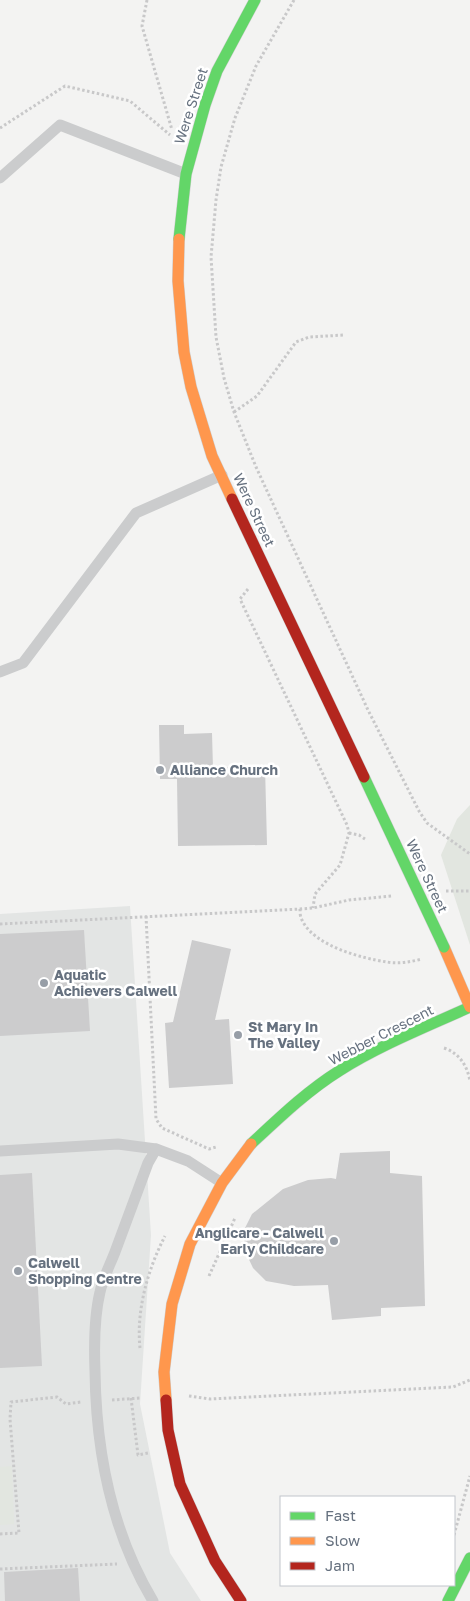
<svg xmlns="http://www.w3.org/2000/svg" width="470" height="1601" font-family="'Golos Text',sans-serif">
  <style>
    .built { fill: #e3e5e4 }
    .green { fill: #e2e6e0 }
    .building { fill: #cccccd }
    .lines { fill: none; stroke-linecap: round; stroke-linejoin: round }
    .fast-casing { stroke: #cfcfd0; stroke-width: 12 }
    .slow-casing { stroke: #cfcfd0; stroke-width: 12 }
    .jam-casing { stroke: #cfcfd0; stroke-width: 12 }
    .path { stroke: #c8c8c9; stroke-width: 3; stroke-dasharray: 2.5 2.5; stroke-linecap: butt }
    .lane { stroke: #cbcccd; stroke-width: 11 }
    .fast { stroke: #63d668; stroke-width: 11 }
    .slow { stroke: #ff974d; stroke-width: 11 }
    .jam { stroke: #b3261e; stroke-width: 11 }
    .fast-bridge-casing { stroke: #cfcfd0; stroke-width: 12; stroke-linecap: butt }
    .fast-bridge { stroke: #63d668; stroke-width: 11 }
    .poi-dot { fill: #979ea7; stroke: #fff; stroke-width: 2 }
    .labels { text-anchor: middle; stroke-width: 5; stroke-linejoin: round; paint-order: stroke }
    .street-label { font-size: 14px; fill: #66717f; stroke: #fff }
    .poi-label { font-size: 14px; font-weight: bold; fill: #66717f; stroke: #fff; text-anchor: start }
  </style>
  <rect width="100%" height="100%" fill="#f3f3f2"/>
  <polygon class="built" points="130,906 151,1235 140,1404 170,1553 201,1601 0,1601 0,914"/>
  <g class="green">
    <polygon points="470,805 470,945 441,855 457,819"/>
    <polygon points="12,1466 14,1524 0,1525 0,1467"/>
  </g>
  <g class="building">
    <polygon points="159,725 184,725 184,734 212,733 213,768 265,766 267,845 178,846 177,779 160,779"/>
    <polygon points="84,930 90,1031 0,1036 0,934"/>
    <polygon points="192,940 231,949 215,1020 229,1019 233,1084 169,1088 165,1023 173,1022"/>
    <polygon points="390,1151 390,1173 422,1176 425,1306 381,1308 381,1316 332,1320 328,1285 294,1286 266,1281 253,1268 245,1251 244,1230 252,1214 283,1189 308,1180 331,1178 336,1179 340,1153"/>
    <polygon points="32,1173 42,1366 0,1368 0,1175"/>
    <polygon points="78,1568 80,1601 5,1601 4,1572"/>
  </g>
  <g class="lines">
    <defs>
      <g id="fast">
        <polyline points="179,239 186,174 205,105 217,71 255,0"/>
        <polyline points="364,777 395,843"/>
        <path d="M251 1144C279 1118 307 1091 339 1071 380 1045 426 1027 470 1007"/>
        <polyline points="448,1601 470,1558"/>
      </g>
      <g id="slow">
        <polyline points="179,239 178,281 184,352 191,387 212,456 232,499"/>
        <polyline points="444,947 470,1007"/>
        <polyline points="166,1400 164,1372 172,1304 190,1244 222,1183 251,1144"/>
      </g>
      <g id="jam">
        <polyline points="232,499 364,777"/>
        <polyline points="166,1400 168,1430 180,1484 215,1561 241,1601"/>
      </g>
    </defs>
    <use href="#fast" class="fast-casing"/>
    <use href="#slow" class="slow-casing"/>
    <use href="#jam" class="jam-casing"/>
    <g class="path">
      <polyline points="147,0 142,26 172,130"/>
      <polyline points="294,0 256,66 235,118 221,167 216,200 211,257 216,337 224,378 234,412 256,467 368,710 419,811 427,823 470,854"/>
      <polyline points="0,128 65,86 130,101 170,135"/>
      <polyline points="234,412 257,396 296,342 309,337 344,335"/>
      <polyline points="248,589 240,599 347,825 349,833 340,865 315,894 313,908"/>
      <polyline points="349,833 359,835 365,839"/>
      <polyline points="446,891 470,891"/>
      <path d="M300 909C300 912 300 917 302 920 314 946 361 958 387 962 399 964 410 962 422 959"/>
      <polyline points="146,916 156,1119 162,1128 209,1149 216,1147"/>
      <polyline points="0,924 300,909 313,908 349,900 392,896"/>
      <path d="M444 1048C459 1053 467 1065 470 1081"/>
      <polyline points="209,1276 235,1218"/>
      <path d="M140 1348C136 1310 148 1269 165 1236"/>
      <polyline points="189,1396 210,1399 453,1387 470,1380"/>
      <polyline points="131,1398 138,1455 148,1453"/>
      <polyline points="112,1400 140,1398"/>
      <polyline points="0,1534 19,1533 10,1419 11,1402 57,1397 66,1404 81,1402"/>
      <polyline points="454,1535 470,1476"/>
      <polyline points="0,1569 117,1564"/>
    </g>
    <g class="lane">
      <polyline points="0,178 60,125 186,174"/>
      <polyline points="0,672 23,663 136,513 222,475"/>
      <polyline points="0,1151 118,1144 156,1149 188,1161 222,1183"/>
      <path d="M153 1601C111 1531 96 1451 95 1371 94 1345 94 1317 100 1292 103 1278 110 1265 115 1252 126 1223 137 1193 148 1163L156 1149"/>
    </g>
    <use href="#fast" class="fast"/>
    <use href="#slow" class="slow"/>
    <use href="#jam" class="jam"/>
    <defs>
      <polyline id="fast-bridge" points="395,843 444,947"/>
    </defs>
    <use href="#fast-bridge" class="fast-bridge-casing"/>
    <use href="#fast-bridge" class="fast-bridge"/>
  </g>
  <g class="poi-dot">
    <circle cx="160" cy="770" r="5"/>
    <circle cx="44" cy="983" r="5"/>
    <circle cx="238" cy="1035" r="5"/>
    <circle cx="334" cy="1241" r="5"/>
    <circle cx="18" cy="1271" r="5"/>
  </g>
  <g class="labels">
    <g class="street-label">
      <text transform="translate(191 106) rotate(-72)" y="5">Were Street</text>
      <text transform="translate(254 510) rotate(65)" y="5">Were Street</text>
      <text transform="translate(427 876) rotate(65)" y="5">Were Street</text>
      <text transform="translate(381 1035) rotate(-27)" y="5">Webber Crescent</text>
    </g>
    <g class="poi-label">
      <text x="170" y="775">Alliance Church</text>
      <text x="54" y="980">Aquatic<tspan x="54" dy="16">Achievers Calwell</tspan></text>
      <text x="248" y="1032">St Mary In<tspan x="248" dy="16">The Valley</tspan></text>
      <text x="324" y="1238" text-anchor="end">Anglicare - Calwell<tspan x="324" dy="16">Early Childcare</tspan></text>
      <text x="28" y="1268">Calwell<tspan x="28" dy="16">Shopping Centre</tspan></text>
    </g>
  </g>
  <rect x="280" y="1496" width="175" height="90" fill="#ffffff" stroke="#c2c6cc"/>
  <rect x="290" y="1512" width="25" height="8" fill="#63d668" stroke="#c2c6cc"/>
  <text x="325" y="1521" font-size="15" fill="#66717f">Fast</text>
  <rect x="290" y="1537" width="25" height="8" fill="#ff974d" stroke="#c2c6cc"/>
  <text x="325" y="1546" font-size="15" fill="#66717f">Slow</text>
  <rect x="290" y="1562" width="25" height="8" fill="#b3261e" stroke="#c2c6cc"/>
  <text x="325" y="1571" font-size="15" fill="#66717f">Jam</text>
</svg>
